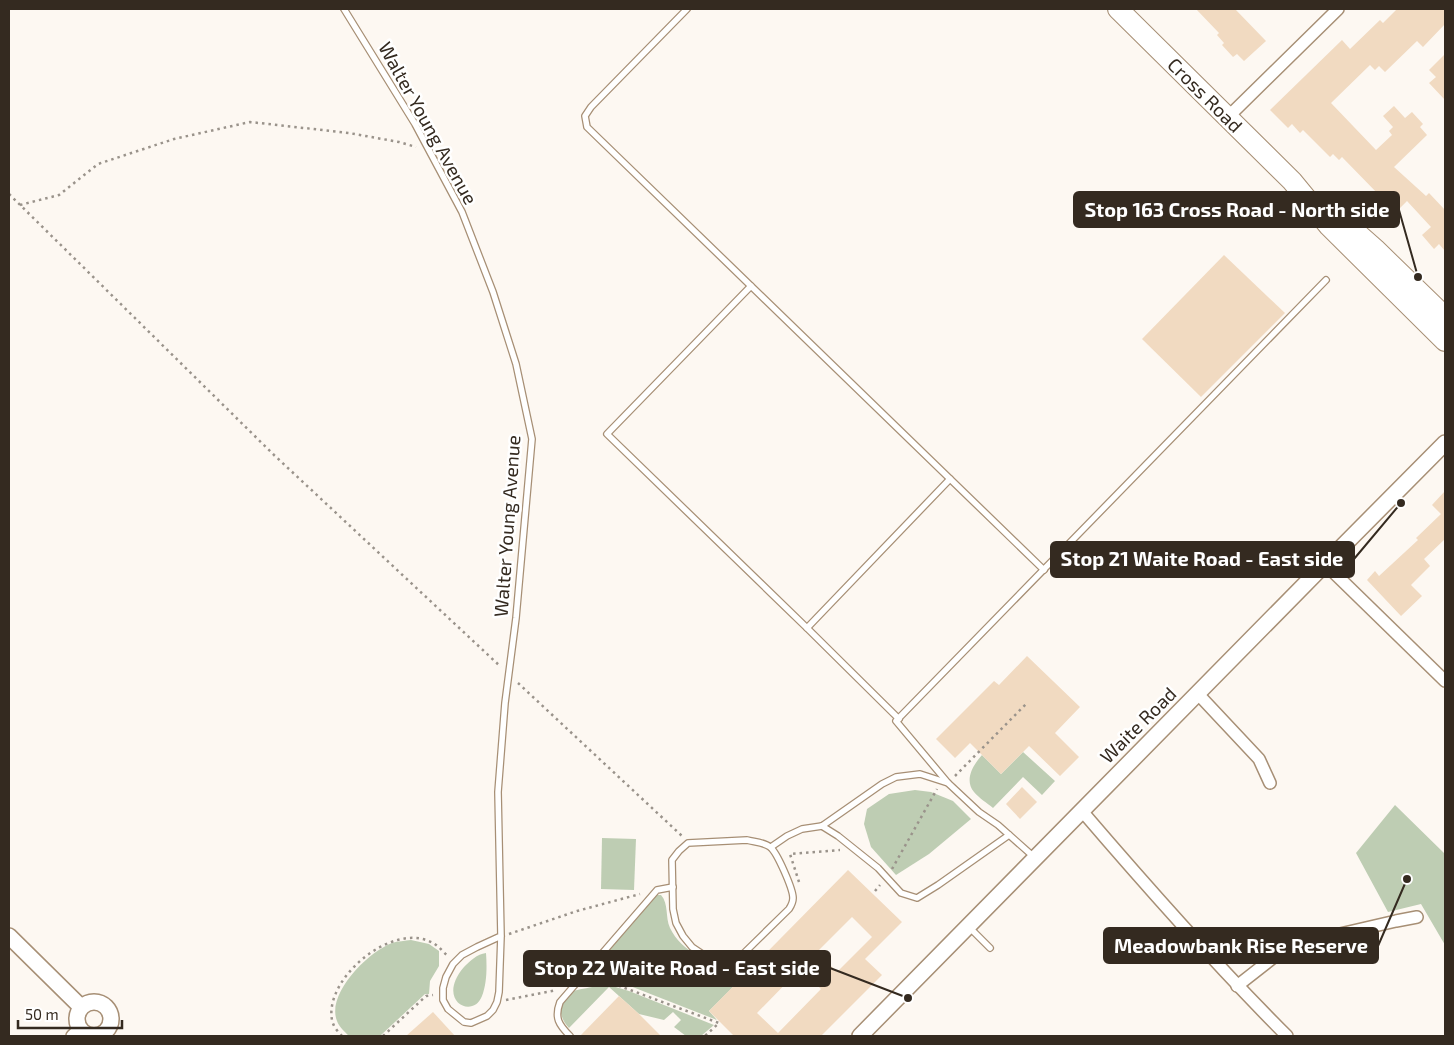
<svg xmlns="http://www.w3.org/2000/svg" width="1454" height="1045" font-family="'Exo 2',sans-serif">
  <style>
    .green { fill: #becdb3 }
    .building { fill: #f1dac1; fill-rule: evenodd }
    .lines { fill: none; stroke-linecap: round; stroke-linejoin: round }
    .service-casing { stroke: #a78f75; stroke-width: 8 }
    .minor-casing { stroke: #a78f75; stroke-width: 14 }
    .tertiary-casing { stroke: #a78f75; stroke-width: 18 }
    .trunk-casing { stroke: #a78f75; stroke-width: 22 }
    .path { stroke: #9a938b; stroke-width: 2.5; stroke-dasharray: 2.5 4; stroke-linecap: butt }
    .service { stroke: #fff; stroke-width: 5.5 }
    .minor { stroke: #fff; stroke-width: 11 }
    .tertiary { stroke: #fff; stroke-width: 15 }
    .trunk { stroke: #fff; stroke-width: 20 }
    .labels { text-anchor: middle; stroke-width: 5; stroke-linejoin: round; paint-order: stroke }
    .street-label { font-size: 19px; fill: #342a20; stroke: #fff }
    .leader { fill: none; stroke: #342a20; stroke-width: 2 }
    .callout-dot { fill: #342a20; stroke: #fff; stroke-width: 2 }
    .callout { fill: #342a20; stroke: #342a20; stroke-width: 2 }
    .callout-label { font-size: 20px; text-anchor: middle; font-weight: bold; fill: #fff }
  </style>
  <rect width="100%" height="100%" fill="#fdf8f2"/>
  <g class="green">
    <path d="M1023 752 1055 781 1042 795 1023 777 993 808C987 803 979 798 974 792 964 780 973 765 982 755L1001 774Z"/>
    <polygon points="915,790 931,792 953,801 971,819 929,854 896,875 871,847 864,824 867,809 889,794"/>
    <polygon points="1395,805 1445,854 1445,945 1421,904 1388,912 1356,853"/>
    <polygon points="602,838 636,839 634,890 601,889"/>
    <path d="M655 895H661C669 904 665 917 670 928 682 953 712 965 738 964L746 974 709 1011 717 1020 607 977 576 985Z"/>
    <path d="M411 940 429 944 439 951V966L430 981 429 994H425L380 1036H349C345 1032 339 1027 337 1021 326 994 368 952 392 943 398 941 405 941 411 940Z"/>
    <path d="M486 953C487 967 487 983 482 996 473 1020 435 1001 464 967 470 961 477 954 486 953Z"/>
    <path d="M606 984 629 991 714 1025 701 1036H686L674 1027 681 1020 673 1012 664 1020 639 1014 609 987 569 1028C560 1019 556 1003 568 993 573 990 599 986 606 984Z"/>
  </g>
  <g class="building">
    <polygon points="1196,9 1235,9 1266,41 1244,61 1237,54 1233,57 1222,45 1224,43 1217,35 1219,33"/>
    <polygon points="1397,9 1445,9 1445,24 1423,47 1417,41 1385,72 1379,66 1375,70 1370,65 1331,103 1376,150 1392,135 1389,131 1393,127 1383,116 1394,106 1405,118 1412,112 1423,124 1420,127 1427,135 1394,167 1426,196 1429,193 1445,210 1445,251 1439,244 1434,249 1422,235 1431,227 1407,201 1395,213 1380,199 1381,197 1342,157 1339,160 1333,154 1330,157 1303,130 1300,133 1292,124 1288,128 1270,110 1342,40 1350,49 1380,20 1383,23"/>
    <polygon points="1445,54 1445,100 1429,83 1436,77 1429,70"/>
    <polygon points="1224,255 1285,313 1201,397 1142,339"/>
    <polygon points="1445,491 1445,539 1424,559 1430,566 1411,585 1422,596 1401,616 1367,580 1375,571 1379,576 1418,540 1416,538 1441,514 1432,505"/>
    <polygon points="1027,656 1080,707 1055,733 1079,757 1060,776 1029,746 1001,774 970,743 955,758 936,739 994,681 999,685"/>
    <polygon points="1022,787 1037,802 1020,819 1006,804"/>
    <path d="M848 870 902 922 865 959 882 975 821 1036H734L709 1011ZM852 917 872 937 837 972 817 952ZM800 969 821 989 778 1033 757 1013Z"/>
    <polygon points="619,996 639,1014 661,1036 580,1036"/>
    <polygon points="433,1012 455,1036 406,1036"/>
  </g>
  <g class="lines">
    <defs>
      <g id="service">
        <polyline points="344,9 415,124 462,212 493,292 516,364 532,439 516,618 505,703 498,792 501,936 499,992 497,1002 493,1010 487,1016 471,1023 464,1022 448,1009 443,1000 443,988 446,977 453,964 462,955 477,947 501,936"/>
        <polyline points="687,9 591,107 585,116 587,127 1044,570"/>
        <polyline points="751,286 607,434 807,628 950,479"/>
        <polyline points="807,628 899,719"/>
        <polyline points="948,783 896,721 1326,280"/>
        <polyline points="822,826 838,836 878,868 901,893 917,898 938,885 1009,835"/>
        <path d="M747 840C754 842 764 842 770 847 777 852 793 889 793 898 793 902 791 906 789 909L741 956 729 963 707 957 692 947 683 936 676 923 673 909 672 860 679 851 688 843Z"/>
        <polyline points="771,847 787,836 802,829 822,826 882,784 896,777 920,774 948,783 979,812 998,825 1034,857"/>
        <polyline points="969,927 990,948"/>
        <path d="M570 1036C559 1025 554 1018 560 1002L657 890 673 887"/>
      </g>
      <g id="minor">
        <polyline points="1228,117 1338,9"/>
        <polyline points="1325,564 1445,681"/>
        <polyline points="1198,694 1259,759 1270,783"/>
        <path d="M1082 811C1148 888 1215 964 1287 1036"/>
        <polyline points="1237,986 1288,946 1396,921 1417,917"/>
        <polyline points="72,1036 80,1028"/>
      </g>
      <g id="tertiary">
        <polyline points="9,936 81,1007"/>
        <circle cx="94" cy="1019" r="17"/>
        <polyline points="860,1036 1325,564 1445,443"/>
      </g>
      <g id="trunk">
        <polyline points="1118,9 1292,181 1329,226 1445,341"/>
        <polyline points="1332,211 1375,249 1445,317"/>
      </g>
    </defs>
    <use href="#service" class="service-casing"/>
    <use href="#minor" class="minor-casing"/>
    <use href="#tertiary" class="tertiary-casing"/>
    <use href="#trunk" class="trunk-casing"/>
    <g class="path">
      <polyline points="9,194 274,455 501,667"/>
      <polyline points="20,205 59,195 98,164 174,139 250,122 349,133 399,142 416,147"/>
      <polyline points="518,683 682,836"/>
      <polyline points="955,776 1026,704"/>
      <polyline points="892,869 937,789"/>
      <polyline points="799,882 790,854 840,850"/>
      <polyline points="875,891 880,885"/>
      <polyline points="509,934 577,911 640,894"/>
      <polyline points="587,984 606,981 719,1023 705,1036"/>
      <polyline points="506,1000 557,990"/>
      <path d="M342 1036C338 1032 333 1026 332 1020 324 979 391 922 431 942 438 945 443 952 449 957"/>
      <polyline points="383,1036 426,996 433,995"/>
    </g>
    <use href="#service" class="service"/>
    <use href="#minor" class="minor"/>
    <use href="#tertiary" class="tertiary"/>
    <use href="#trunk" class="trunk"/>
  </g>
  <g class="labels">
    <g class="street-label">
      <text transform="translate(1205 95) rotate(45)" y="7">Cross Road</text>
      <text transform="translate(428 123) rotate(61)" y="7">Walter Young Avenue</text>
      <text transform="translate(507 526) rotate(-86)" y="7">Walter Young Avenue</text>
      <text transform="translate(1138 725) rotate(-45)" y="7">Waite Road</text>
    </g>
  </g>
  <path class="leader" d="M1418 277L1399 210M1401 503L1354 559M1407 879L1378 946M908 998L830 968"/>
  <g class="callout-dot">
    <circle cx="1418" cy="277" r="5"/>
    <circle cx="1401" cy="503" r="5"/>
    <circle cx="1407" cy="879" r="5"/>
    <circle cx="908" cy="998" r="5"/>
  </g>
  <g class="callout">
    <rect x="1074" y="192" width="325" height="35" rx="5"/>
    <rect x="1051" y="542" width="303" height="35" rx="5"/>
    <rect x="1104" y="928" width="274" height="35" rx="5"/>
    <rect x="524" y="951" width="306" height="35" rx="5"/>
  </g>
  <g class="callout-label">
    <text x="1237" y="217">Stop 163 Cross Road - North side</text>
    <text x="1202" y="566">Stop 21 Waite Road - East side</text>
    <text x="1241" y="953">Meadowbank Rise Reserve</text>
    <text x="677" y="975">Stop 22 Waite Road - East side</text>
  </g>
  <rect width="1454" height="1045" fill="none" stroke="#342a20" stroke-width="20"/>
  <path d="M18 1020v8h104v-8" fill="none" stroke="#342a20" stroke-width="2.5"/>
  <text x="25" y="1020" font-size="15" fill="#342a20" stroke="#ffffff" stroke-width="4" paint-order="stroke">50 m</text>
</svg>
